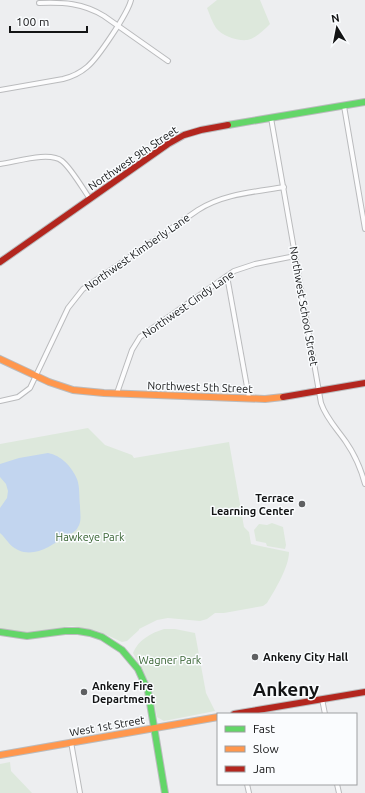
<svg xmlns="http://www.w3.org/2000/svg" width="365" height="793" font-family="Ubuntu,sans-serif">
  <style>
    .green { fill: #dde8dc }
    .water { fill: #c2d5ef }
    .lines { fill: none; stroke-linecap: round; stroke-linejoin: round }
    .street-casing { stroke: #babbbd; stroke-width: 6 }
    .fast-casing { stroke: #babbbd; stroke-width: 8 }
    .slow-casing { stroke: #babbbd; stroke-width: 8 }
    .jam-casing { stroke: #babbbd; stroke-width: 8 }
    .street { stroke: #fcfcfd; stroke-width: 4 }
    .fast { stroke: #63d668; stroke-width: 6 }
    .slow { stroke: #ff974d; stroke-width: 6 }
    .jam { stroke: #b3261e; stroke-width: 6 }
    .poi-dot { fill: #5f6062; stroke: #fafcfe; stroke-width: 1.5 }
    .labels { text-anchor: middle; stroke-width: 3; stroke-linejoin: round; paint-order: stroke }
    .street-label { font-size: 11px; fill: #131415; stroke: #fafcfe }
    .poi-label { font-size: 11px; font-weight: bold; fill: #131415; stroke: #fafcfe; text-anchor: start }
    .park-label { font-size: 11px; fill: #396433; stroke: #fafcfe }
    .town-label { font-size: 19px; font-weight: bold; fill: #131415; stroke: #fafcfe }
  </style>
  <rect width="100%" height="100%" fill="#edeef0"/>
  <g class="green">
    <path d="M217 0H260L270 24C264 30 255 39 247 40 237 41 222 36 216 28 212 22 210 15 207 8Z"/>
    <path d="M88 428 105 445 132 455 134 458 229 442 244 527 249 532 251 544 289 552C289 567 275 590 267 603L263 606 224 613H215L207 619 200 621 168 618 157 620 139 629V630L127 641 122 642 98 631 72 626 26 632 0 629V444Z"/>
    <polygon points="272,523 283,527 286,545 285,549 267,546 266,543 256,541 254,530 259,524 267,525"/>
    <path d="M164 629H175L195 633 206 693 215 711 164 721 157 717 152 691 148 681 133 653C138 640 151 633 164 629Z"/>
    <polygon points="10,762 11,771 32,793 0,793 0,764"/>
  </g>
  <path class="water" d="M48 453C61 455 72 467 77 479 80 487 79 497 80 506 80 513 82 521 78 527 76 532 70 534 66 536 52 545 35 558 18 550 9 546 7 539 0 533V508L7 498 8 491 6 484 0 477V464L19 458Z"/>
  <g class="lines">
    <defs>
      <g id="street">
        <path d="M39 3C63 2 83 3 104 16L168 61"/>
        <path d="M0 90 63 79C71 77 80 73 87 67 98 58 128 13 131 0"/>
        <polyline points="344,106 365,229"/>
        <path d="M271 118 321 403C326 418 337 429 346 442 355 455 361 469 365 484"/>
        <path d="M0 164C16 162 49 151 62 161 71 168 83 189 90 199"/>
        <polyline points="227,276 249,398"/>
        <polyline points="117,393 132,350 140,337 234,271 255,264 295,256"/>
        <path d="M0 401 18 397 30 388 68 308 83 289 198 210C223 194 254 192 284 187"/>
        <polyline points="322,699 325,714"/>
        <polyline points="71,742 80,793"/>
        <polyline points="247,784 249,793"/>
        <polyline points="337,784 339,793"/>
      </g>
      <g id="fast">
        <polyline points="228,125 365,102"/>
        <polyline points="0,632 27,636 65,631 78,631 90,633 102,637 122,650 138,669 148,691 165,793"/>
      </g>
      <g id="slow">
        <polyline points="0,359 49,382 73,390 104,393 265,399 283,397"/>
        <polyline points="0,755 218,717"/>
      </g>
      <g id="jam">
        <polyline points="0,262 168,144 184,135 201,130 228,125"/>
        <polyline points="283,397 365,383"/>
        <polyline points="234,714 365,692"/>
      </g>
    </defs>
    <use href="#street" class="street-casing"/>
    <use href="#fast" class="fast-casing"/>
    <use href="#slow" class="slow-casing"/>
    <use href="#jam" class="jam-casing"/>
    <use href="#street" class="street"/>
    <use href="#fast" class="fast"/>
    <use href="#slow" class="slow"/>
    <use href="#jam" class="jam"/>
  </g>
  <g class="poi-dot">
    <circle cx="302" cy="504" r="4"/>
    <circle cx="255" cy="657" r="4"/>
    <circle cx="84" cy="692" r="4"/>
  </g>
  <g class="labels">
    <g class="street-label">
      <text transform="translate(133 158) rotate(-34)" y="4">Northwest 9th Street</text>
      <text transform="translate(137 252) rotate(-35)" y="4">Northwest Kimberly Lane</text>
      <text transform="translate(188 304) rotate(-35)" y="4">Northwest Cindy Lane</text>
      <text transform="translate(304 306) rotate(80)" y="4">Northwest School Street</text>
      <text transform="translate(200 387) rotate(2)" y="4">Northwest 5th Street</text>
      <text transform="translate(107 726) rotate(-10)" y="4">West 1st Street</text>
    </g>
    <g class="poi-label">
      <text x="294" y="502" text-anchor="end">Terrace<tspan x="294" dy="13">Learning Center</tspan></text>
      <text x="263" y="661">Ankeny City Hall</text>
      <text x="92" y="690">Ankeny Fire<tspan x="92" dy="13">Department</tspan></text>
    </g>
    <g class="park-label">
      <text x="90" y="541">Hawkeye Park</text>
      <text x="170" y="664">Wagner Park</text>
    </g>
    <g class="town-label">
      <text x="286" y="696">Ankeny</text>
    </g>
  </g>
  <rect x="217" y="713" width="140" height="72" fill="#fafcfe" stroke="#9e9fa1"/>
  <rect x="225" y="726" width="20" height="6" fill="#63d668" stroke="#9e9fa1"/>
  <text x="253" y="733" font-size="12" fill="#131415">Fast</text>
  <rect x="225" y="746" width="20" height="6" fill="#ff974d" stroke="#9e9fa1"/>
  <text x="253" y="753" font-size="12" fill="#131415">Slow</text>
  <rect x="225" y="766" width="20" height="6" fill="#b3261e" stroke="#9e9fa1"/>
  <text x="253" y="773" font-size="12" fill="#131415">Jam</text>
  <g transform="translate(337 28) rotate(350)" stroke="#fafcfe" stroke-width="3" paint-order="stroke">
  <path d="M0-3L7 15L0 10L-7 15Z" fill="#131415"/>
  <text y="-6" font-size="11" font-weight="bold" text-anchor="middle" fill="#131415">N</text>
  </g>
  <path d="M10 26v6h77v-6" fill="none" stroke="#131415" stroke-width="2"/>
  <text x="16" y="26" font-size="12" fill="#131415" stroke="#fafcfe" stroke-width="3" paint-order="stroke">100 m</text>
</svg>
